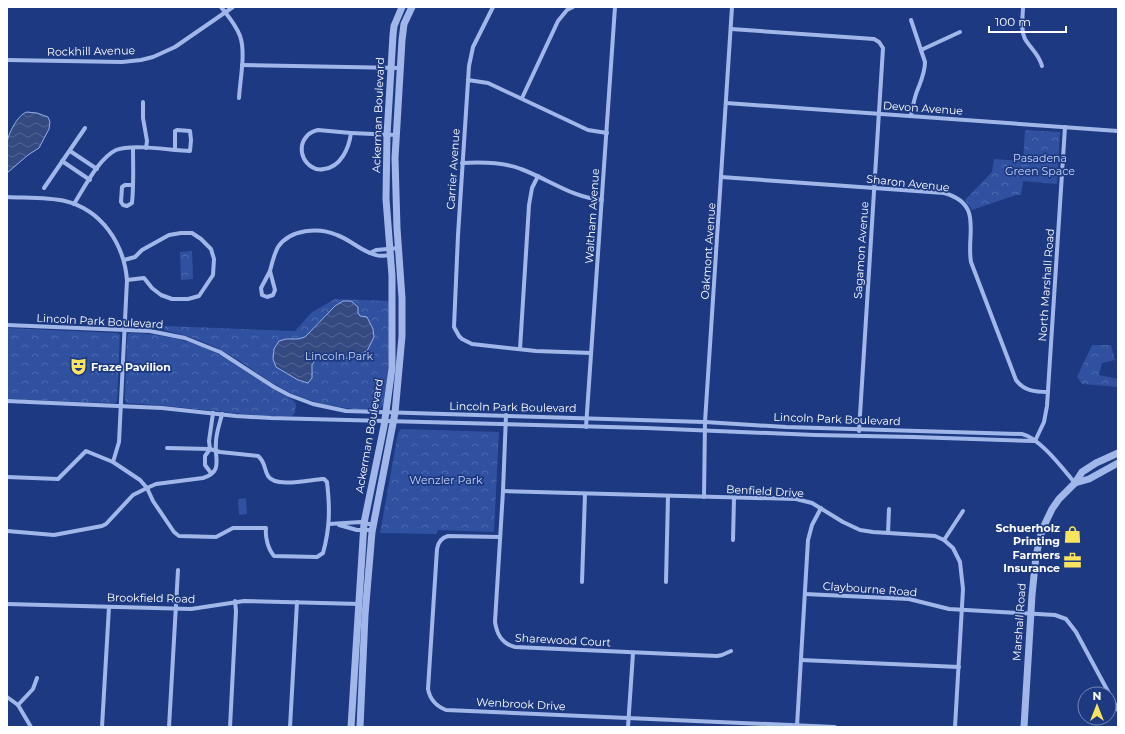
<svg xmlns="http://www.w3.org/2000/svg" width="1125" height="734" font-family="Montserrat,sans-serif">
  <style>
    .grass { fill: #2f51a0 }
    .forest { fill: url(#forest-crowns) }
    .water { fill: url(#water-waves); stroke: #94b0ec }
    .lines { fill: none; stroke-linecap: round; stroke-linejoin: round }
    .minor { stroke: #a1b7ea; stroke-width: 4 }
    .tertiary { stroke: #a1b7ea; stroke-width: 7 }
    .labels { text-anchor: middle; stroke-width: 3.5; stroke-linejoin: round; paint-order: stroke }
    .street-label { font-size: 11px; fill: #fff; stroke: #1c3981 }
    .park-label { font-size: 11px; fill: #c5d4f7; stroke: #1c3981 }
    .poi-label { font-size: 11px; font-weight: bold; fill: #fff; stroke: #1c3981; text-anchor: end }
  </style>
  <defs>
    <pattern id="forest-crowns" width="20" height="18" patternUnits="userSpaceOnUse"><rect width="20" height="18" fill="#2f51a0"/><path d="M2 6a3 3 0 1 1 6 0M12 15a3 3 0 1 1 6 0" fill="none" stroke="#4e6bae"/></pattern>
    <pattern id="water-waves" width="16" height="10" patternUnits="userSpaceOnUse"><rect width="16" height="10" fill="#354a80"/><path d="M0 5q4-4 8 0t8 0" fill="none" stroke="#536593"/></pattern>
  </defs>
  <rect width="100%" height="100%" fill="#1c3981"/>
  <polygon class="grass" points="246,498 247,514 239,515 238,499"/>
  <g class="forest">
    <polygon points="1025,130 1060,132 1057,184 1023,181 1021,195 1016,195 972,210 965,200 992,172 994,159 1023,161"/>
    <polygon points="192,251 193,279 181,280 180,252"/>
    <path d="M335 299 390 301V347L384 405 381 408 375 411C342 409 310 404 281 388 261 377 244 362 224 352 205 341 185 335 164 330L165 326 295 331 312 312Z"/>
    <polygon points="7,328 118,333 120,335 117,401 115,403 110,403 7,399"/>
    <path d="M131 333C162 334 192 340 220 355 238 364 253 377 270 387 277 392 286 395 294 401L296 404 295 413 292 416H263L166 406 127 403 125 401V395L127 340 128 334Z"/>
    <polygon points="1092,345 1111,345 1115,360 1102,363 1099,375 1118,379 1118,387 1082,384 1077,377"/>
    <polygon points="401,429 499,432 494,532 438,530 436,534 380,533 398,433"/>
  </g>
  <g class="water">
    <path d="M27 112 37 113 48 117 50 122 49 129 39 148 28 155 7 173C7 163 6 153 7 143 8 134 18 114 27 112Z"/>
    <polygon points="343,301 351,301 358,307 358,313 360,316 367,317 373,329 374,337 367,351 351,358 316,359 312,365 312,378 308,383 298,380 276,367 273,359 274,349 279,341 286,339 298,339 305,337 335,306"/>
  </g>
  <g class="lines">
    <g class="minor">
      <path d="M221 7C228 16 236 25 240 36 246 52 240 80 239 98"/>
      <polyline points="493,7 473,47 469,66 458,235 454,327 459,336 462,339 472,344 536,351 591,353"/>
      <path d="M1023 7C1023 17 1020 29 1025 39 1031 49 1039 54 1042 66"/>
      <polyline points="731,29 874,39 879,42 883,48 859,431"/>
      <polyline points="921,50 960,32"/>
      <polyline points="7,60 122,62 141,60 153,57 175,47 233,7"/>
      <polyline points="242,65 400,68"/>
      <polyline points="468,80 488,83 588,130 607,133"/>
      <polyline points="522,98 558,21 567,10 573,7"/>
      <polyline points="143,102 143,118 147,141 146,148"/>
      <polyline points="726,103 1118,131"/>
      <path d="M911 116C912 108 914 101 916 94 920 83 925 74 925 62L911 20"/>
      <polygon points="177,130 190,131 191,140 190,151 175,150 175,131"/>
      <path d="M318 130 351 133C349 148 341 167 324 169 320 170 315 169 312 167 296 157 299 134 318 130Z"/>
      <polyline points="351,133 396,135"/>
      <path d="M133 148C133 166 134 185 132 203L127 206 123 205 121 202 122 187 125 185H133"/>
      <polyline points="70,151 97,169"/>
      <polyline points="62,161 90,180"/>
      <path d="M462 163C481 162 504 162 521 169 548 179 573 198 602 200"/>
      <path d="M721 177 944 193C984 204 966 234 971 262L1016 380C1024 391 1035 392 1048 392"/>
      <polyline points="44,188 85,128"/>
      <path d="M7 197C26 198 47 197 65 201 102 210 124 244 127 280L119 442 113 462"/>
      <path d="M74 204C84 188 99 158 116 150 128 145 160 148 175 150"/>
      <polyline points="370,253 376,250 399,248"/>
      <polyline points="124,260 135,257 142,250 169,235 181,233 192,233 201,239 211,249 214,259 213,275 199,296 188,299 172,299 161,295 152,288 144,278 127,280"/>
      <path d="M270 271C272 263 274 254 278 247 290 229 319 227 337 235 351 240 362 252 376 255 380 257 387 255 391 255"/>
      <polygon points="270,271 275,290 273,295 267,297 262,295 261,288"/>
      <path d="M7 325 150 331 185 338 220 352 274 387 289 395 313 404 346 411 705 422 786 427 1022 434C1040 438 1063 469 1075 483"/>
      <polyline points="520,349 529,205 532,188 538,176"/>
      <polyline points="7,401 162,408 236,416 271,418 646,428 815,435 913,437 1034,441"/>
      <path d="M506 415 503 491 495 622C497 635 502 644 515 647L717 656 722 655 731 651"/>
      <polyline points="586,427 615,7"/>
      <polyline points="1035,441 1044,422 1047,406 1065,127"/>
      <polyline points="211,473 205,465 205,456 210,449 209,441 213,413"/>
      <path d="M7 477 58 479 86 451 113 462 140 480 147 488 153 501 174 532 179 536 216 537 233 528H266C265 537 268 549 274 556L317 557 323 553C330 528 330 508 327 482L324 479H322C309 480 275 488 268 476 264 469 265 461 258 456L220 452 210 449 167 448"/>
      <polyline points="503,491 796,499 812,503 843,522 860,530 873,532 935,536 944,540 953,548 960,562 963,589 955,727"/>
      <polyline points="704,497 705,422 732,7"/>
      <polyline points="329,524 361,522 373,525"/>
      <polyline points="339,525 357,530 372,530"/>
      <path d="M7 531 54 535 102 526 106 524 133 495 147 488 156 484 203 478C224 471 214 459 216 442 216 433 220 423 222 414"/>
      <polyline points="888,533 889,509"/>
      <path d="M500 537 448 536C441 538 438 542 437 549L428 689C430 700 436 706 446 710L835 727"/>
      <polyline points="733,540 734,498"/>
      <polyline points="944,540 963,511"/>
      <polyline points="582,582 585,494"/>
      <polyline points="666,582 668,496"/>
      <polyline points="805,594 909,599 949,609 1055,615 1066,619 1076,632 1118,710"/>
      <polyline points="7,604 191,609 244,601 360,604"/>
      <polyline points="801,660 959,667"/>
      <polyline points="7,697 18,705 31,727"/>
      <polyline points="18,705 33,689 37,678"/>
      <polyline points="797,726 808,540 812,525 821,508"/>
      <polyline points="102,727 109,607"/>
      <polyline points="169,727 178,570"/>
      <polyline points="230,727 236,611 235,601"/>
      <polyline points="290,727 297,602"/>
      <polyline points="628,727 633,653"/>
    </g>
    <g class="tertiary">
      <polyline points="1075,483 1089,479 1118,463"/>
      <polyline points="351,727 364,523 384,426 392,368 392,276 386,199 387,135 393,35 394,26 402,7"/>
      <polyline points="360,727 365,615 372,532 395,413 402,336 402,298 397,228 395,158 402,40 404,24 412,7"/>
      <polyline points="1024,727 1032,595 1036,556 1042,530 1052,509 1059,499 1075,483 1082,472 1096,463 1118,453"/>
    </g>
  </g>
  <defs>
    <symbol id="theatre-bare" viewBox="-9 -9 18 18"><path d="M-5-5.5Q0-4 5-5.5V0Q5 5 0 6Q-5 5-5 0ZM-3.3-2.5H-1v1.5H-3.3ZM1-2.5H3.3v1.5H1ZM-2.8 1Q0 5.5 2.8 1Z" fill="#fae45e" stroke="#1c3981" stroke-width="2.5" paint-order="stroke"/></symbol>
    <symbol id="shop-bare" viewBox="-9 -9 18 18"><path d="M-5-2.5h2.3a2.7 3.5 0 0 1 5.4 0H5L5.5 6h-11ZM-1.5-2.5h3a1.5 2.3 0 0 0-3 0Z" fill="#fae45e" stroke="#1c3981" stroke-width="2.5" paint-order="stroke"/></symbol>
    <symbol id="office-bare" viewBox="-9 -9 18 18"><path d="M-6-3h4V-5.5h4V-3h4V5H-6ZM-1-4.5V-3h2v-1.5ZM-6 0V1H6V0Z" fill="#fae45e" stroke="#1c3981" stroke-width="2.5" paint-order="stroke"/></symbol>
  </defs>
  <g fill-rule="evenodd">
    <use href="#theatre-bare" x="66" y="354" width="25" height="25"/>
    <use href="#shop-bare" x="1060" y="522" width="25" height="25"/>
    <use href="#office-bare" x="1060" y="548" width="25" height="25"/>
  </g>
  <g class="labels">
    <g class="street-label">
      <text transform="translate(91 51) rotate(-1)" y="4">Rockhill Avenue</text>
      <text transform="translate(923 108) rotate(4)" y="4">Devon Avenue</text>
      <text transform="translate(378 115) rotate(-88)" y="4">Ackerman Boulevard</text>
      <text transform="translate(453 169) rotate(-86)" y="4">Carrier Avenue</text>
      <text transform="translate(908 183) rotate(6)" y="4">Sharon Avenue</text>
      <text transform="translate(592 216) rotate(-86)" y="4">Waltham Avenue</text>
      <text transform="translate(861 250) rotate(-86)" y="4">Sagamon Avenue</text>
      <text transform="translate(708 251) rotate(-86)" y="4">Oakmont Avenue</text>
      <text transform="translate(1046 285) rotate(-86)" y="4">North Marshall Road</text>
      <text transform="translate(100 321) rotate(3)" y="4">Lincoln Park Boulevard</text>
      <text transform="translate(513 407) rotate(1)" y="4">Lincoln Park Boulevard</text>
      <text transform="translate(837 419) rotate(2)" y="4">Lincoln Park Boulevard</text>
      <text transform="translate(369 436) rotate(-80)" y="4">Ackerman Boulevard</text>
      <text transform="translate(765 491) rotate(3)" y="4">Benfield Drive</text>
      <text transform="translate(870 589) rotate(4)" y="4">Claybourne Road</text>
      <text transform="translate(151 598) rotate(1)" y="4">Brookfield Road</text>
      <text transform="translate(1019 622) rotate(-86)" y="4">Marshall Road</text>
      <text transform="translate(563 640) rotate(3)" y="4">Sharewood Court</text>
      <text transform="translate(521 704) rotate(3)" y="4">Wenbrook Drive</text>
    </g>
    <g class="park-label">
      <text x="1040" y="162">Pasadena<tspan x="1040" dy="13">Green Space</tspan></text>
      <text x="339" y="360">Lincoln Park</text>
      <text x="446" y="484">Wenzler Park</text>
    </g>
    <g class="poi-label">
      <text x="91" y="371" text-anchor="start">Fraze Pavilion</text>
      <text x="1060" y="532">Schuerholz<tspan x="1060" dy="13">Printing</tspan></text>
      <text x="1060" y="559">Farmers<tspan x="1060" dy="13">Insurance</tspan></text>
    </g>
  </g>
  <rect width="1125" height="734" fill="none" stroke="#ffffff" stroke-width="16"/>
  <g transform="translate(1097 706)"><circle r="19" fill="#1c3981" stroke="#7788b3"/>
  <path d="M0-3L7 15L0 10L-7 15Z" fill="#fae45e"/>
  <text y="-6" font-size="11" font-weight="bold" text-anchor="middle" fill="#ffffff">N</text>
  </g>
  <path d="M989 26v6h77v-6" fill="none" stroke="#ffffff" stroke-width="2"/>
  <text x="995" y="26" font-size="12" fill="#ffffff" stroke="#1c3981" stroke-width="3" paint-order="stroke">100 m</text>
</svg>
